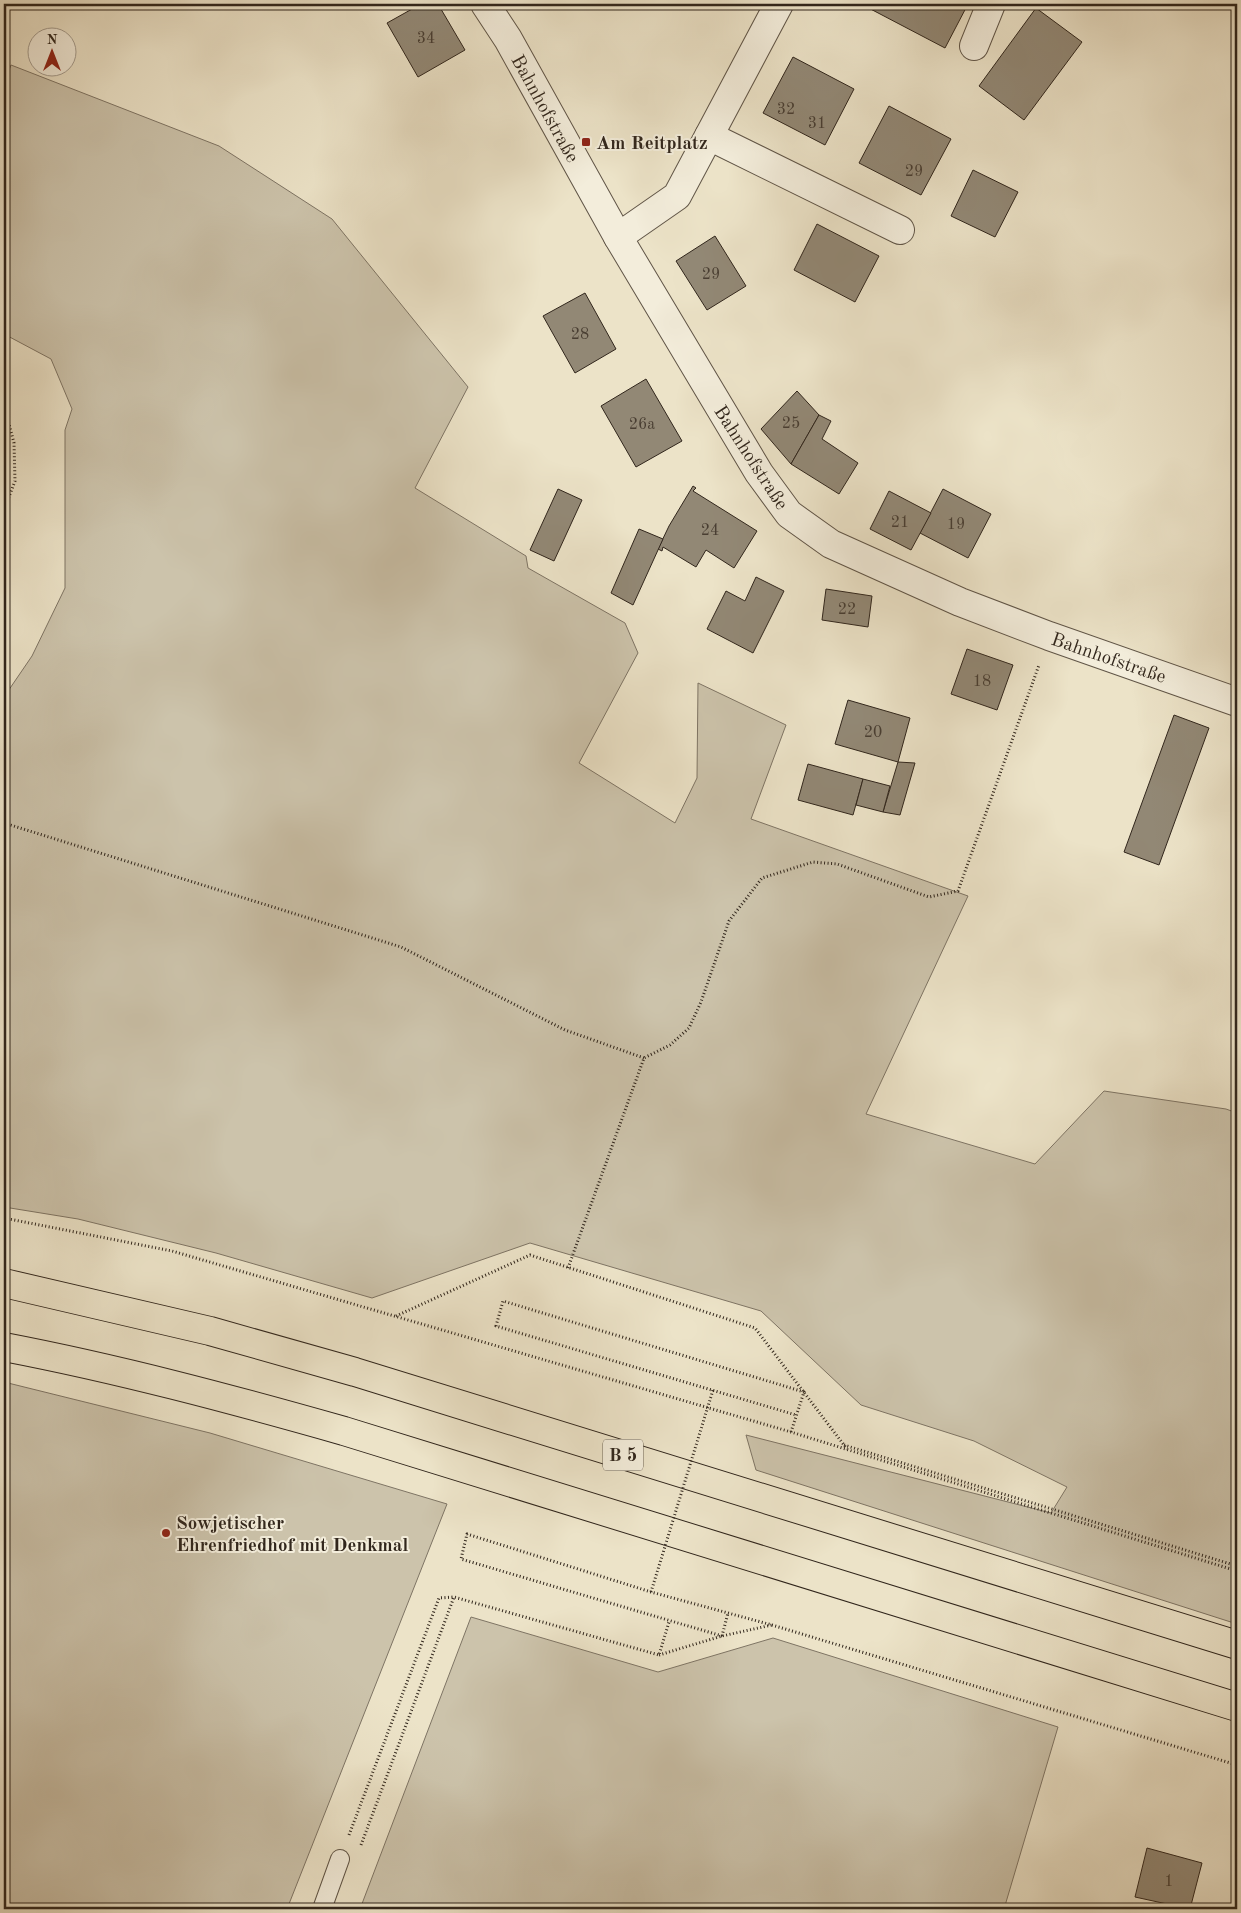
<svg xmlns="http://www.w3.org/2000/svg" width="1241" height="1913" font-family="'Old Standard TT',serif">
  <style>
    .green { fill: #ccc3ab; stroke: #7e7464 }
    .building { fill: #928875; stroke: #31261c }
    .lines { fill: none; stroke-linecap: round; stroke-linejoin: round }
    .service-casing { stroke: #605547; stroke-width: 20 }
    .minor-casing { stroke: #605547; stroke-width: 30 }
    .trunk-casing { stroke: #31261c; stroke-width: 30 }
    .path { stroke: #31261c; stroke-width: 3; stroke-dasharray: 1 2.5; stroke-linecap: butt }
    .service { stroke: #f3eddb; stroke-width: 18 }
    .minor { stroke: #f3eddb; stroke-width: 28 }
    .trunk { stroke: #ece3c8; stroke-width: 28 }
    .path-bridge { stroke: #31261c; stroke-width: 3; stroke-dasharray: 1 2.5; stroke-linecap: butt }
    .poi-dot { fill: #8f2418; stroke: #f3eddb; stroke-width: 2 }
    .labels { text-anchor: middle; stroke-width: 4; stroke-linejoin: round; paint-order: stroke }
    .number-label { font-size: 16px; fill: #493e32 }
    .shield { fill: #f3eddb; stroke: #6b6255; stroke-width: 1 }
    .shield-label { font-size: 18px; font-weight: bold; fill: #31261c }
    .street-label { font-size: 19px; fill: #31261c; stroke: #f3eddb }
    .poi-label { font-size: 19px; font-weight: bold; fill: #31261c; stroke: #f3eddb; text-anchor: start }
  </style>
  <rect width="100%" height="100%" fill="#ece3c8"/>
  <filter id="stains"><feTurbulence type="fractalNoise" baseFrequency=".004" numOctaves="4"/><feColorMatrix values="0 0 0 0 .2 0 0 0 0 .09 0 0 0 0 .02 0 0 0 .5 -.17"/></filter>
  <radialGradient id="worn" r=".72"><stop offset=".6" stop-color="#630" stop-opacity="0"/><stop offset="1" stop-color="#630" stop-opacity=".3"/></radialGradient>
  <g class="green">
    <polygon points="11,65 219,146 332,219 468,387 415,488 526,556 528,568 625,623 638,653 579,763 675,823 697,778 698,683 786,725 751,819 968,896 866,1114 1035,1164 1104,1091 1226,1109 1237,1113 1237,1624 756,1470 746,1435 1051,1513 1067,1487 974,1441 861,1405 761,1311 530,1243 372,1298 216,1253 78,1219 4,1207 4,697 32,656 65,588 65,430 72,409 51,359 4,334 4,83"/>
    <polygon points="4,1382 210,1433 447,1504 287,1909 4,1909"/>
    <polygon points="471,1617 658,1672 773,1638 1058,1727 1004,1909 360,1909"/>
  </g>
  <g class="building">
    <polygon points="421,4 438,4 465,50 418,77 387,23"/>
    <polygon points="861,4 968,4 945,48"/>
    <polygon points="1036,8 1082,42 1024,120 979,86"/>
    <polygon points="793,57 854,89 825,145 763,113"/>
    <polygon points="889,106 951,139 921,195 859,163"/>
    <polygon points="973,170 1018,192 995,237 951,216"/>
    <polygon points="817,224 879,256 855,302 794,270"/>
    <polygon points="715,236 746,286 707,310 676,261"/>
    <polygon points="585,293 616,349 575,373 543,316"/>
    <polygon points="646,379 682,441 636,467 601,406"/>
    <polygon points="797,391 819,415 791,464 761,429"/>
    <polygon points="819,415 831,421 822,439 858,463 839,494 791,464"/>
    <polygon points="693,486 696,488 693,491 757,531 734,568 706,550 696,567 663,547 662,551 658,549 669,526"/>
    <polygon points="558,489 582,500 554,561 530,550"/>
    <polygon points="943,489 991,514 968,558 920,533"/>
    <polygon points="889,491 931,513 911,550 870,529"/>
    <polygon points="639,529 663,539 633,605 611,593"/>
    <polygon points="756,577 784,591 753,653 707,629 726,591 745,601"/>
    <polygon points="826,589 872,596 868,627 822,620"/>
    <polygon points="967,649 1013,665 997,710 951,694"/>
    <polygon points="848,700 910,718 898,762 835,744"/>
    <polygon points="1174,715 1209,728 1159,865 1124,852"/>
    <polygon points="898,762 915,763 900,815 883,812"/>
    <polygon points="808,764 863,779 853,815 798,800"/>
    <polygon points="863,779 890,786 883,812 856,805"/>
    <polygon points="1147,1848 1202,1863 1190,1909 1135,1897"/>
  </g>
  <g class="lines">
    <defs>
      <polyline id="service" points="322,1909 340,1859"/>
      <g id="minor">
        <polyline points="485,4 508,39 618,237 759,473 789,514 831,544 960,602 1049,636 1237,702"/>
        <polyline points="974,46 991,4"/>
        <polyline points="709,136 900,230"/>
        <polyline points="618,237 677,196 779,4"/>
      </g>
      <g id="trunk">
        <polyline points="4,1283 210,1331 355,1372 1237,1645"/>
        <path d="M4 1347C119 1369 231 1399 344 1431L1237 1707"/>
      </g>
    </defs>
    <use href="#service" class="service-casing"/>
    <use href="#minor" class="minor-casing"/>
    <use href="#trunk" class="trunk-casing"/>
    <g class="path">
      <polyline points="4,405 14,443 15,481 4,510"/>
      <polyline points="4,823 401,947 565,1030 644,1058"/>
      <polyline points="4,1218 172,1251 791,1432 1237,1571"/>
      <polyline points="568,1268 644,1058 670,1045 689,1028 701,1002 729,921 762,878 813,862 837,864 929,897 958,891 1039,665"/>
      <polyline points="396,1316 530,1255 755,1328 847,1449"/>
      <polyline points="791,1432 804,1392 503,1301 496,1326 796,1415"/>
      <polyline points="844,1445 1237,1566"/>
      <polyline points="722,1636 461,1559 467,1534 651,1592 772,1625 1237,1765"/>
      <polyline points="722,1636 728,1613"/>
      <polyline points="659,1655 722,1636 772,1625"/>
      <polyline points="349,1835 439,1598 454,1597 659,1655 669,1622"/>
      <polyline points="361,1845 454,1597"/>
    </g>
    <use href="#service" class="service"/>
    <use href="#minor" class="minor"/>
    <use href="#trunk" class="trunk"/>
    <polyline class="path-bridge" points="651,1592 713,1390"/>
  </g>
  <g class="poi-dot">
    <rect x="581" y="137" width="10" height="10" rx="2.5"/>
    <circle cx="166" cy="1533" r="5"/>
  </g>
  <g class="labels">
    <g class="number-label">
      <text x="426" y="43">34</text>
      <text x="786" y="114">32</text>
      <text x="817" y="128">31</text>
      <text x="914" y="176">29</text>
      <text x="711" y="279">29</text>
      <text x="580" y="339">28</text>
      <text x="791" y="428">25</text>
      <text x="642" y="429">26a</text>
      <text x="900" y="527">21</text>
      <text x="956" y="529">19</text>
      <text x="710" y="535">24</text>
      <text x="847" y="614">22</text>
      <text x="982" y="686">18</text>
      <text x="873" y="737">20</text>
      <text x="1169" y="1886">1</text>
    </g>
    <rect class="shield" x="603" y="1439.5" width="40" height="31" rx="4"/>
    <g class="shield-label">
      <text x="623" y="1461">B 5</text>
    </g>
    <g class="street-label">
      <text transform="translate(546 108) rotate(61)" y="7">Bahnhofstraße</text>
      <text transform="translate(752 457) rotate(57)" y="7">Bahnhofstraße</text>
      <text transform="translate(1109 657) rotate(19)" y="7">Bahnhofstraße</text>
    </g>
    <g class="poi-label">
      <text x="596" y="149">Am Reitplatz</text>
      <text x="176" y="1529">Sowjetischer<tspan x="176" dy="22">Ehrenfriedhof mit Denkmal</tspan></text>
    </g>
  </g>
  <rect width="1241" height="1913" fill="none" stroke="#ece3c8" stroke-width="20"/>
  <rect x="5" y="5" width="1231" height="1903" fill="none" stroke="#31261c" stroke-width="2.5"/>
  <rect x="10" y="10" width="1221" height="1893" fill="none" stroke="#31261c"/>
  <g transform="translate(52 52)"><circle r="24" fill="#f3eddb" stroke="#a59d8f"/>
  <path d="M0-4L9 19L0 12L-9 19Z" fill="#8f2418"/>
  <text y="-8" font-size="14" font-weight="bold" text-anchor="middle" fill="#31261c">N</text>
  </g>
  <rect width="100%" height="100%" filter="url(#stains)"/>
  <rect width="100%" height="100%" fill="url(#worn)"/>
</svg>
